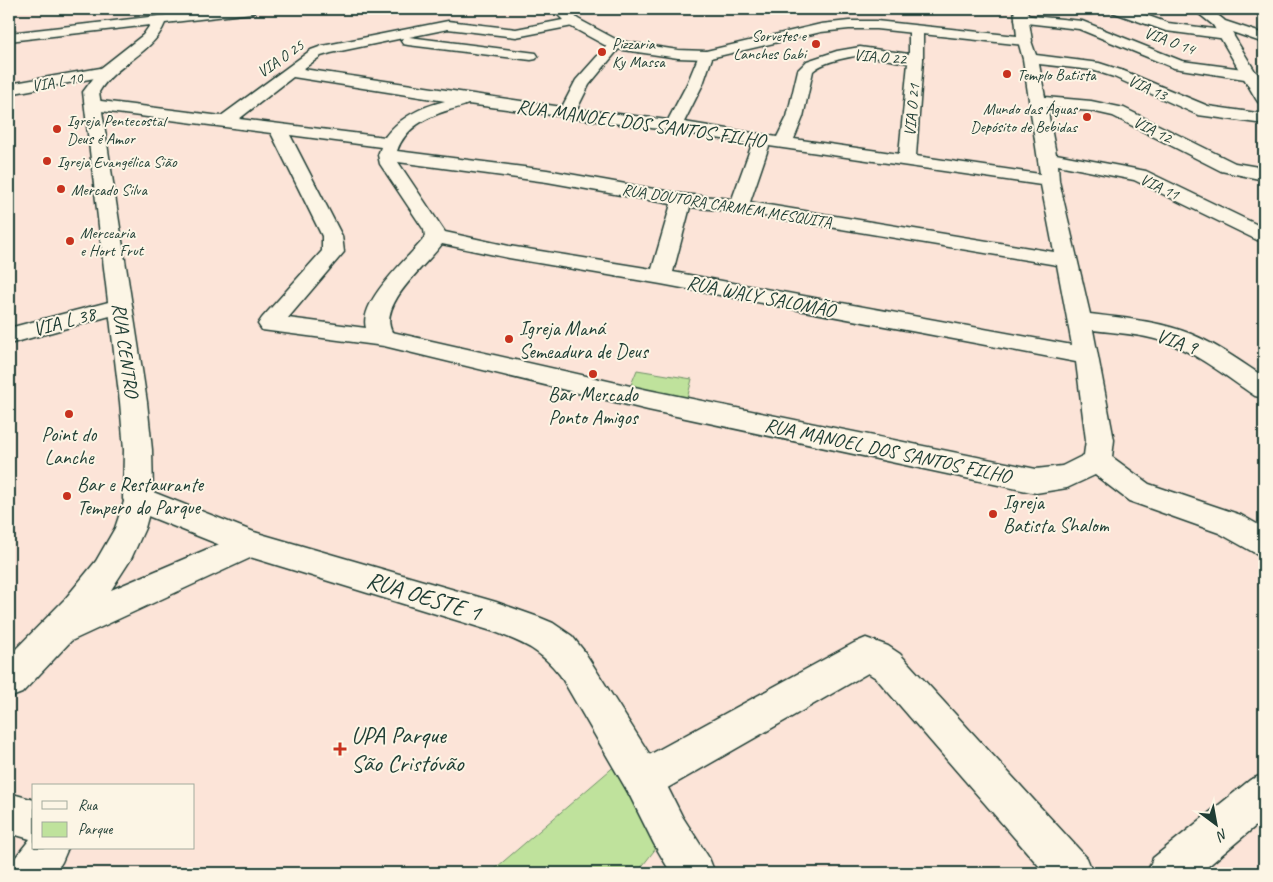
<svg xmlns="http://www.w3.org/2000/svg" width="1273" height="882" font-family="Caveat,sans-serif">
  <style>
    .green { fill: #bfe29c; stroke: #6f9068 }
    .lines { fill: none; stroke-linecap: round; stroke-linejoin: round }
    .street-casing { stroke: #1f3d34; stroke-width: 3 }
    .secondary-casing { stroke: #1f3d34; stroke-width: 3 }
    .street { fill: #fcf5e5; fill-rule: evenodd }
    .secondary { fill: #fcf5e5; fill-rule: evenodd }
    .poi-dot { fill: #c8321e; stroke: #fcf5e5; stroke-width: 2 }
    .labels { text-anchor: middle; stroke-width: 4; stroke-linejoin: round; paint-order: stroke }
    .far-poi-label { font-size: 16px; fill: #1f3d34; stroke: #fcf5e5; text-anchor: start }
    .far-street-label { font-size: 16px; fill: #1f3d34; stroke: #fcf5e5 }
    .street-label { font-size: 20px; fill: #1f3d34; stroke: #fcf5e5 }
    .poi-label { font-size: 20px; fill: #1f3d34; stroke: #fcf5e5; text-anchor: start }
    .near-street-label { font-size: 24px; fill: #1f3d34; stroke: #fcf5e5 }
    .near-poi-label { font-size: 24px; fill: #1f3d34; stroke: #fcf5e5; text-anchor: start }
  </style>
  <rect width="100%" height="100%" fill="#fce4d8"/>
  <filter id="ink" filterUnits="userSpaceOnUse"><feTurbulence type="fractalNoise" baseFrequency=".02" numOctaves="2"/><feDisplacementMap in="SourceGraphic" scale="10" xChannelSelector="R" yChannelSelector="G"/><feConvolveMatrix kernelMatrix="1 2 1 2 8 2 1 2 1" color-interpolation-filters="sRGB"/></filter>
  <g filter="url(#ink)">
    <g class="green">
      <polygon points="637,370 692,379 686,403 628,392"/>
      <polygon points="617,764 660,843 637,873 490,873"/>
    </g>
    <g class="lines">
      <defs>
        <g id="street">
          <polygon points="1110,9 1129,9 1168,23 1229,31 1214,26 1212,23 1219,19 1264,34 1264,43 1232,32 1234,35 1232,38 1227,39 1166,31 1112,12"/>
          <polygon points="1022,15 1082,21 1182,61 1251,70 1256,72 1259,75 1256,78 1251,80 1174,68 1079,29 1017,22 1015,19"/>
          <path d="M573 18 580 22 578 25 516 37 448 29 409 37 536 53 538 56 536 59 531 60 408 45 403 44 401 41 403 38 331 53 321 56 303 69 562 107 576 80 610 42H620L622 45 589 85 577 109 668 120 687 84 699 55 701 52H711L713 55 703 84 684 122 777 137 787 117 798 70 807 61 837 51 860 47 909 54V30L916 26 923 30V60L916 156 1040 174 1023 59 1018 41 1020 38H1030L1036 55 1099 63 1124 71 1208 106 1264 114V124L1198 115 1114 77 1092 70 1039 64 1045 97 1091 101 1124 108 1235 163 1264 168V180L1221 171 1113 116 1091 111 1047 107 1056 154 1146 171 1264 228V242L1257 240 1134 180 1058 165 1059 181 1090 314C1124 318 1159 321 1191 334 1218 345 1241 362 1264 377V398L1255 396C1225 376 1196 352 1162 341 1140 334 1116 333 1093 330L1114 440 1112 457 1149 484 1241 515 1264 528V556L1253 552 1219 533 1129 501 1095 475 1067 488 1036 493 648 410 384 346 262 330 258 324 262 318 322 251V236L271 133 93 110 87 108 85 105 87 102 93 100 221 116 311 50 322 46 448 21 516 29ZM860 55 908 63 899 154 794 139 803 117 813 71C824 61 846 58 860 55ZM293 77 445 101C421 107 400 117 385 137L239 119ZM468 104 674 131 752 144 732 199 682 194 547 170 397 151C405 128 426 117 449 110 455 108 462 107 468 104ZM290 135 381 147 378 155 380 164 424 230 425 236 422 241C407 259 358 302 366 328L288 318 344 252 342 236ZM769 146 1041 185 1054 252 750 202ZM398 162 547 182 671 204 652 269 509 246 445 232ZM690 207 739 212 1057 265 1072 345 673 272ZM442 244 509 258 661 284 1076 362 1086 440 1084 455 1062 466 1036 469 648 390 392 332C377 304 427 265 442 244Z"/>
          <polygon points="106,67 111,69 114,72 111,75 9,94 9,84"/>
          <polygon points="120,299 128,301 132,306 128,311 9,344 9,328"/>
          <polygon points="138,487 148,490 153,499 145,528 131,559 111,590 250,531 261,535 265,544 261,553 71,641 22,693 9,698 9,656 65,599 96,561 115,528 128,490"/>
          <polygon points="866,638 888,646 900,654 1087,858 1093,873 1045,873 876,678 868,673 657,794 643,799 629,794 624,780 629,766 854,643"/>
          <polygon points="1264,774 1264,819 1200,873 1147,873 1153,858 1250,780"/>
          <polygon points="9,793 34,800 34,848 68,848 62,862 55,873 9,873 15,858 30,839 9,833"/>
        </g>
        <g id="secondary">
          <path d="M219 9H259L252 13 165 23C153 54 115 64 99 92L147 402 152 450 153 492 254 532 496 602 541 618 553 623 572 636 584 651 657 766 682 816 709 858 715 873H671L654 844 629 794 560 675C539 649 525 644 495 632L250 557 128 508 123 499 124 450 120 402 83 92 101 68 143 35 150 25 9 41V33Z"/>
          <polygon points="552,9 567,9 578,19 619,41 678,50 706,51 821,24 849,21 876,21 1017,36 1014,9 1027,9 1032,41 1030,44 1025,45 876,29 849,29 821,32 706,59 678,58 610,48 568,25"/>
          <polygon points="1193,9 1210,9 1224,20 1264,86 1264,104 1258,102 1256,99 1213,25"/>
        </g>
      </defs>
      <use href="#street" class="street-casing"/>
      <use href="#secondary" class="secondary-casing"/>
      <use href="#street" class="street"/>
      <use href="#secondary" class="secondary"/>
    </g>
  </g>
  <g class="poi-dot">
    <circle cx="816" cy="44" r="5"/>
    <circle cx="602" cy="52" r="5"/>
    <circle cx="1007" cy="74" r="5"/>
    <circle cx="1087" cy="117" r="5"/>
    <circle cx="57" cy="129" r="5"/>
    <circle cx="47" cy="161" r="5"/>
    <circle cx="61" cy="189" r="5"/>
    <circle cx="70" cy="241" r="5"/>
    <circle cx="509" cy="339" r="5"/>
    <circle cx="593" cy="374" r="5"/>
    <circle cx="69" cy="414" r="5"/>
    <circle cx="67" cy="496" r="5"/>
    <circle cx="993" cy="514" r="5"/>
    <path d="M337.5 741.5h5v5h5v5h-5v5h-5v-5h-5v-5h5z"/>
  </g>
  <g class="labels">
    <g class="far-poi-label">
      <text x="806" y="41" text-anchor="end">Sorvetes e<tspan x="806" dy="18">Lanches Gabi</tspan></text>
      <text x="612" y="49">Pizzaria<tspan x="612" dy="18">Ky Massa</tspan></text>
      <text x="1017" y="80">Templo Batista</text>
      <text x="1077" y="114" text-anchor="end">Mundo das Águas<tspan x="1077" dy="18">Depósito de Bebidas</tspan></text>
      <text x="67" y="126">Igreja Pentecostal<tspan x="67" dy="18">Deus é Amor</tspan></text>
      <text x="57" y="167">Igreja Evangélica Sião</text>
      <text x="71" y="195">Mercado Silva</text>
      <text x="80" y="238">Mercearia<tspan x="80" dy="18">e Hort Frut</tspan></text>
    </g>
    <g class="far-street-label">
      <text transform="translate(1170 40) rotate(20)" y="6">VIA O 14</text>
      <text transform="translate(880 56) rotate(5)" y="6">VIA O 22</text>
      <text transform="translate(280 58) rotate(-35)" y="6">VIA O 25</text>
      <text transform="translate(57 81) rotate(-10)" y="6">VIA L 10</text>
      <text transform="translate(1148 87) rotate(24)" y="6">VIA 13</text>
      <text transform="translate(911 110) rotate(-85)" y="6">VIA O 21</text>
      <text transform="translate(1153 129) rotate(27)" y="6">VIA 12</text>
      <text transform="translate(1160 186) rotate(25)" y="6">VIA 11</text>
      <text transform="translate(727 205) rotate(9)" y="6">RUA DOUTORA CARMEM MESQUITA</text>
    </g>
    <g class="street-label">
      <text transform="translate(641 123) rotate(8)" y="7">RUA MANOEL DOS SANTOS FILHO</text>
      <text transform="translate(761 296) rotate(11)" y="7">RUA WALY SALOMÃO</text>
      <text transform="translate(64 321) rotate(-15)" y="7">VIA L 38</text>
      <text transform="translate(1177 341) rotate(19)" y="7">VIA 9</text>
      <text transform="translate(126 350) rotate(82)" y="7">RUA CENTRO</text>
      <text transform="translate(888 450) rotate(12)" y="7">RUA MANOEL DOS SANTOS FILHO</text>
    </g>
    <g class="poi-label">
      <text x="519" y="335">Igreja Maná<tspan x="519" dy="23">Semeadura de Deus</tspan></text>
      <text x="593" y="401" text-anchor="middle">Bar Mercado<tspan x="593" dy="23">Ponto Amigos</tspan></text>
      <text x="69" y="441" text-anchor="middle">Point do<tspan x="69" dy="23">Lanche</tspan></text>
      <text x="77" y="491">Bar e Restaurante<tspan x="77" dy="23">Tempero do Parque</tspan></text>
      <text x="1003" y="509">Igreja<tspan x="1003" dy="23">Batista Shalom</tspan></text>
    </g>
    <g class="near-street-label">
      <text transform="translate(424 596) rotate(17)" y="8">RUA OESTE 1</text>
    </g>
    <g class="near-poi-label">
      <text x="351" y="743">UPA Parque<tspan x="351" dy="28">São Cristóvão</tspan></text>
    </g>
  </g>
  <rect width="1273" height="882" fill="none" stroke="#fcf5e5" stroke-width="30"/>
  <rect x="15" y="15" width="1243" height="852" fill="none" stroke="#1f3d34" stroke-width="2" filter="url(#ink)"/>
  <rect x="32" y="784" width="162" height="65" fill="#fcf5e5" stroke="#a4ab9e"/>
  <rect x="42" y="801" width="25" height="8" fill="#fcf5e5" stroke="#a4ab9e"/>
  <text x="78" y="810" font-size="15" fill="#1f3d34">Rua</text>
  <rect x="42" y="822" width="25" height="15" fill="#bfe29c" stroke="#a4ab9e"/>
  <text x="78" y="834" font-size="15" fill="#1f3d34">Parque</text>
  <g transform="translate(1216 824) rotate(148)" stroke="#fcf5e5" stroke-width="4" paint-order="stroke">
  <path d="M0-4L9 19L0 12L-9 19Z" fill="#1f3d34"/>
  <text y="-8" font-size="14" font-weight="bold" text-anchor="middle" fill="#1f3d34">N</text>
  </g>
</svg>
